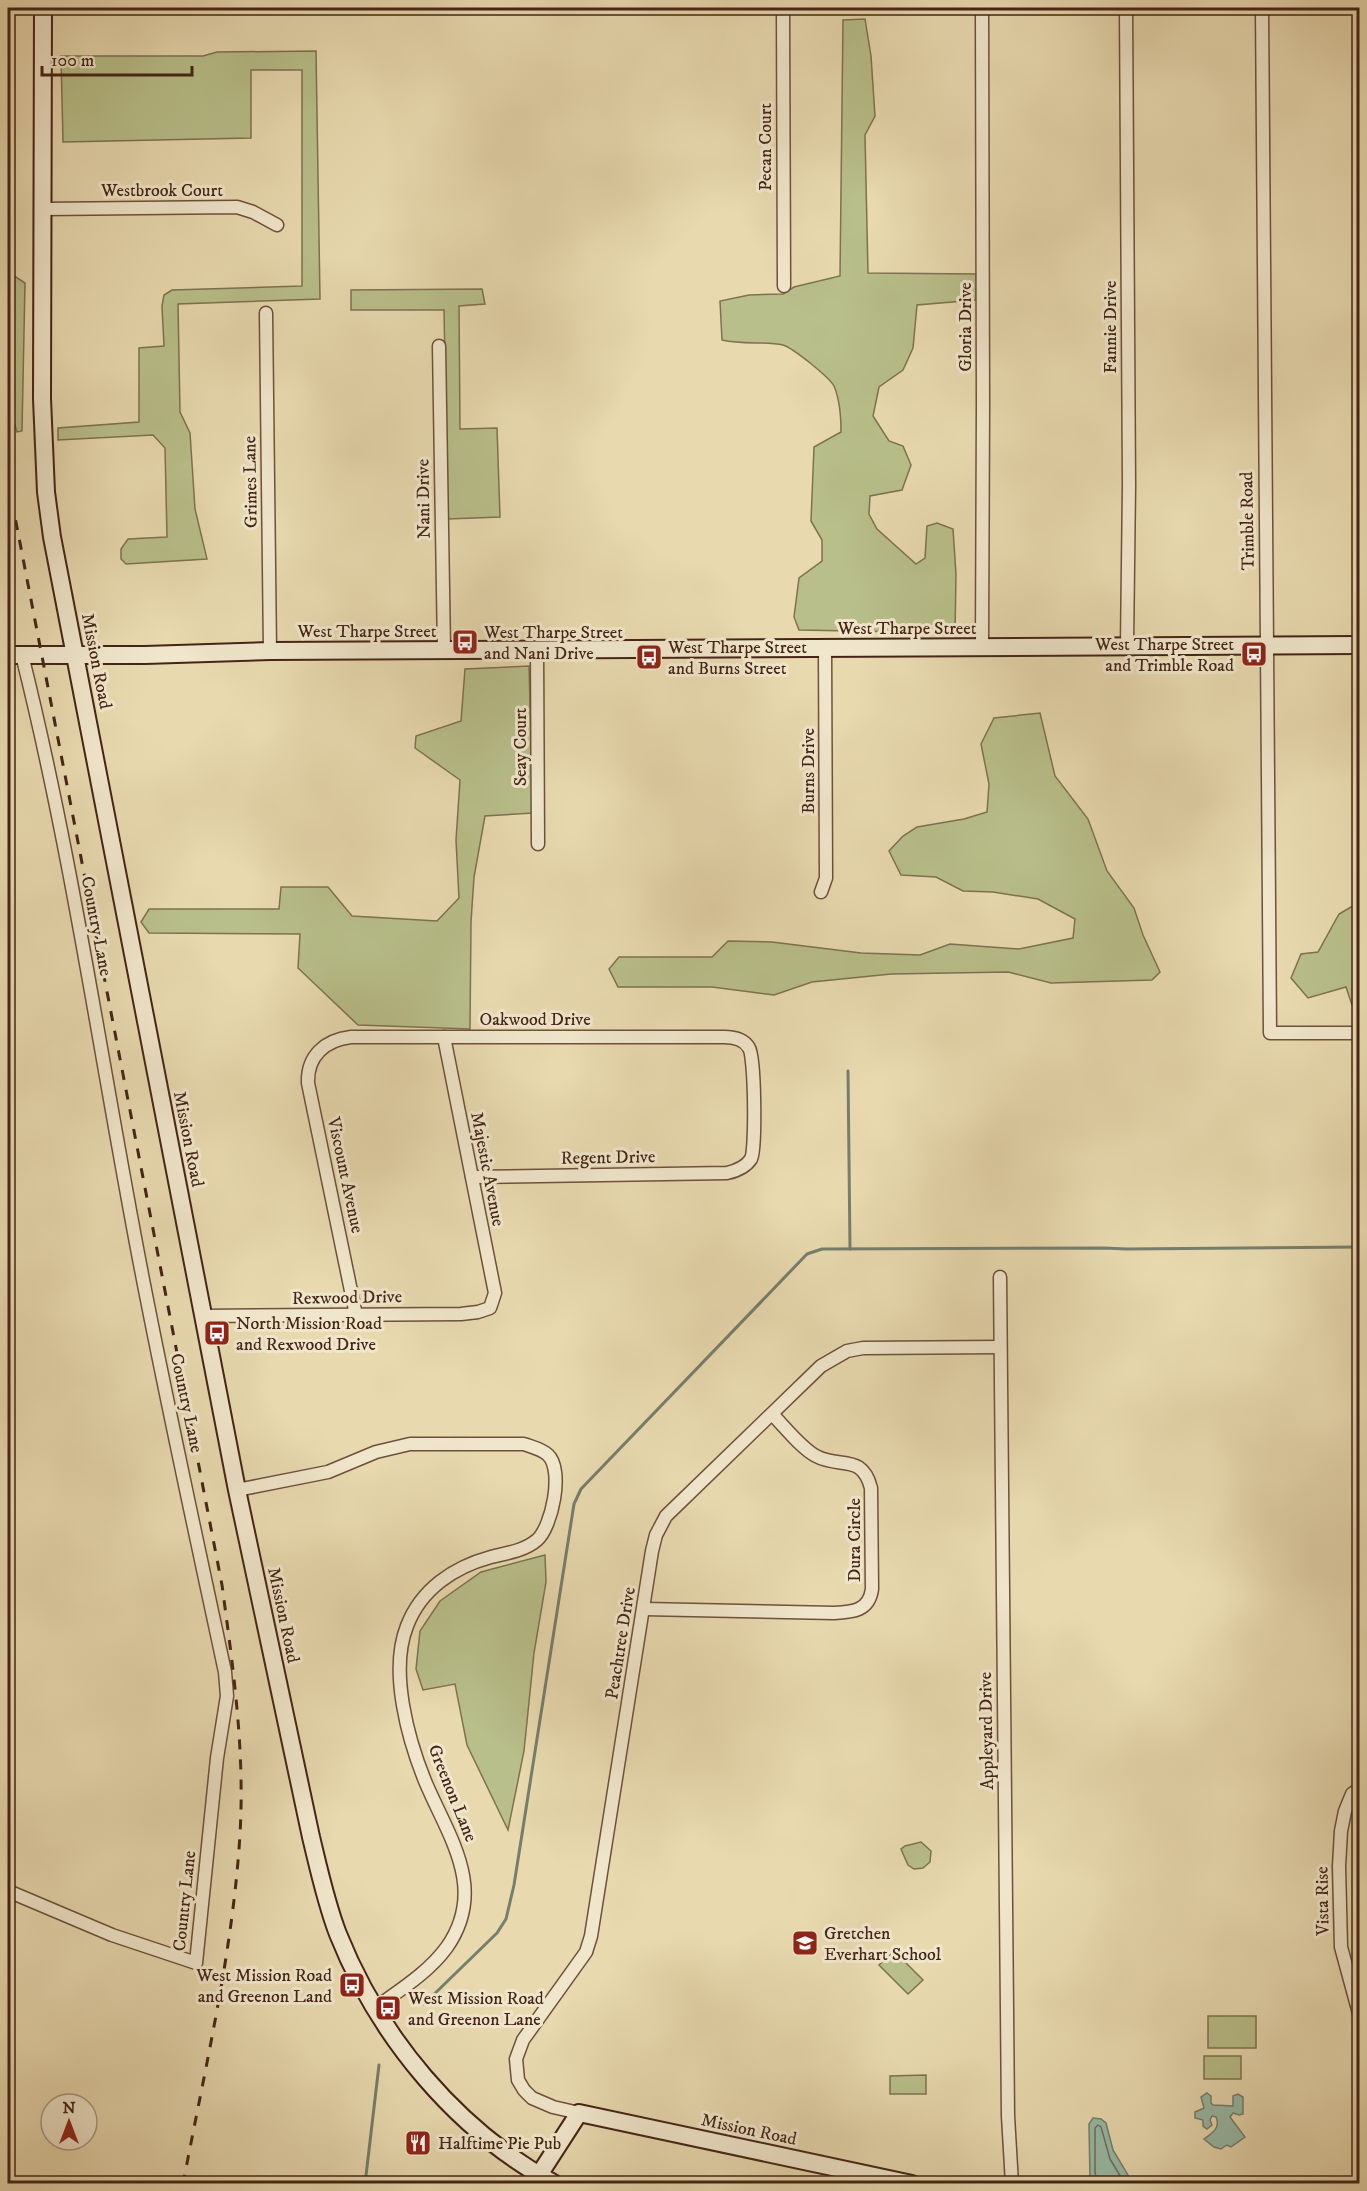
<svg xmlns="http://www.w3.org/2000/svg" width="1367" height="2191" font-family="'IM FELL DW Pica',serif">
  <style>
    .green { fill: #b8bf8a; stroke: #7e7250; stroke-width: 1.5 }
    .water { fill: #98baa7; stroke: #767e6d; stroke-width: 1.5 }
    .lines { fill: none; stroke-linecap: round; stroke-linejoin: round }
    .shore { stroke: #6e6f5e; stroke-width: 1.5 }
    .stream { stroke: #767e6d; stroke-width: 3 }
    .street-casing { stroke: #6d513c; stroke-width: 15 }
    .secondary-casing { stroke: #442416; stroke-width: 20 }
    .street { stroke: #f0e6cb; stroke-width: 12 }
    .secondary { stroke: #f0e6cb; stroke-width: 16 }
    .rail { stroke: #442416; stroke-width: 3; stroke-dasharray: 10 10; stroke-linecap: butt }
    .labels { text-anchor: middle; stroke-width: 6; stroke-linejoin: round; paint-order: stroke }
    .street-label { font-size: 18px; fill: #442416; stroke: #f0e6cb }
    .poi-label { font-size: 18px; fill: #442416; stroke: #f0e6cb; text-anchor: start }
  </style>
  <rect width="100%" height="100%" fill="#e8d9af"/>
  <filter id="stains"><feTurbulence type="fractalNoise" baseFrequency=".00333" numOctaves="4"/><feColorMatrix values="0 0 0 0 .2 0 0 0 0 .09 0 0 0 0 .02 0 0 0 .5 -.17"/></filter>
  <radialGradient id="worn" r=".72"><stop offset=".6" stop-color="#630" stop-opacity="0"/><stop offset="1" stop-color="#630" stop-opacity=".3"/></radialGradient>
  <g class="green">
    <path d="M865 19 871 56 875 116 865 135 868 273 976 274V300L917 305 913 348 903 370 879 387 873 416 889 441 903 446 911 465 902 490 870 496 869 514 877 529 916 564 925 558 927 526 937 523 953 529 956 574 955 633 799 630 794 617 799 578 822 561V540L811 521 814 447 841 432C841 417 840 400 834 386 829 377 793 348 783 345 765 341 743 345 722 340L720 301 749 295 783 294 794 287 840 276 843 20Z"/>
    <polygon points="316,51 320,299 178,304 180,412 190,433 195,509 207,559 126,564 121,559 121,549 128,539 167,537 165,448 153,435 58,440 58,428 139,422 139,348 164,346 162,306 164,295 172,290 302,286 302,70 251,70 251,138 63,142 61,56 203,56 217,52"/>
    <polygon points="8,272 25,283 22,431 17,432 8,401"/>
    <polygon points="482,289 485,304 459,306 460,429 497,428 500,517 448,519 444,310 351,310 351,290"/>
    <polygon points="529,666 533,813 485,816 474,877 471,922 470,1029 358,1025 298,968 300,934 149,933 141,922 149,909 279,909 281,887 328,887 352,916 437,921 459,898 456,840 460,780 415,748 416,736 461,721 465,669"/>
    <polygon points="1040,713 1055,776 1088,819 1107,871 1134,908 1143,935 1160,972 1152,980 1051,983 1008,972 891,974 812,982 774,995 712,987 618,987 609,969 619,957 712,957 728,941 772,942 861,953 920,955 950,944 1019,949 1073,938 1075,919 1038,899 993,892 963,891 936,877 901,875 889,851 903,836 917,827 964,819 987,812 989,784 981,744 994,718"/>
    <polygon points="1351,907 1359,907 1359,1009 1352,1005 1346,987 1308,998 1291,978 1301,954 1318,952 1339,914"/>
    <polygon points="545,1555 546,1582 534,1653 524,1751 508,1830 467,1745 455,1684 423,1690 416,1669 420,1631 440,1601 481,1572"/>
    <polygon points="921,1842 931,1851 930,1862 923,1868 914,1869 908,1865 901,1849 905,1846"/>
    <polygon points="894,1951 923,1980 908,1994 879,1965"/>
    <rect x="1208" y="2016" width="48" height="32"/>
    <rect x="1204" y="2056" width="37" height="23"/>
    <polygon points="926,2075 926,2094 890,2094 890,2076"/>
  </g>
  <g class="water">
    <path d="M1207 2093 1211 2096V2103L1213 2105 1233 2106V2096L1238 2094 1243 2097V2114L1239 2115 1233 2113 1230 2117 1245 2137 1231 2147 1227 2145 1221 2149 1214 2147 1204 2139C1212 2133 1221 2128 1216 2117L1212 2116 1210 2120 1212 2125 1207 2129 1203 2126V2120L1195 2118V2112L1204 2108 1201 2097Z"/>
    <polygon points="1093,2118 1101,2119 1106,2123 1113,2150 1128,2175 1130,2183 1108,2183 1090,2180 1089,2124"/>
  </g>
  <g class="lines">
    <polyline class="shore" points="1097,2184 1095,2172 1095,2128 1098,2125 1101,2127 1110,2159 1125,2184"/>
    <g class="stream">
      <polyline points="848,1071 850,1249"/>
      <polyline points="424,2004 497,1933 506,1919 514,1885 574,1504 581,1489 807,1254 822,1249 1104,1248 1126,1249 1360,1247"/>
      <polyline points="365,2184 379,2065"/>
    </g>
    <defs>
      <g id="street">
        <polyline points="783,8 784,286"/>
        <polyline points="1126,8 1129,485 1127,646"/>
        <polyline points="1262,8 1270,1033 1360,1033"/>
        <polyline points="44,209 237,207 253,212 277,225"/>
        <polyline points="266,313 270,651"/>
        <polyline points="439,346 444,650"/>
        <polyline points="982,647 983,404 982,8"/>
        <polyline points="537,650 538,844"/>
        <polyline points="821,892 826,878 825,648"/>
        <polyline points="1000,1277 1008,2116 1012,2184"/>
        <path d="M356 1315 308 1083C307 1056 325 1040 351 1037H724C734 1037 744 1039 749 1048 755 1057 756 1149 751 1159 745 1168 736 1171 727 1173L472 1177"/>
        <polyline points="204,1316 461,1314 478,1312 490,1308 495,1293 444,1037"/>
        <path d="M237 1490 328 1472 376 1452 410 1444H524C532 1447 542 1449 548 1455 564 1470 552 1527 537 1540 524 1551 507 1553 491 1557 454 1567 421 1589 407 1626 389 1671 408 1739 425 1781 448 1836 488 1888 447 1947 429 1972 400 1990 375 2008"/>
        <path d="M644 1609 834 1613C853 1612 869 1611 872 1589L871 1488C862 1453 840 1469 816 1456 801 1448 784 1426 772 1414"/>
        <polyline points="1360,1788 1352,1794 1345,1811 1341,1831 1339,1866 1341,1947 1360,2017"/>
        <path d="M8 1891 112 1935 196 1963 217 1758 227 1696 225 1672C196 1536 166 1400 140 1264 101 1061 72 855 22 655"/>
        <polyline points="579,2113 553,2107 532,2098 524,2090 518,2080 516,2059 523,2040 586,1952 591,1936 652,1551 656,1535 666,1516 821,1366 847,1351 863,1348 1000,1347"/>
      </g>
      <g id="secondary">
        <path d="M43 8 42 399 46 492 52 537 237 1490 311 1837C319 1870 326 1903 338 1934 379 2037 456 2130 555 2184"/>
        <polyline points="8,655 145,655 270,651 1360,645"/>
        <polyline points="539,2175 579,2113 912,2184"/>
      </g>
    </defs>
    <use href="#street" class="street-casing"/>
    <use href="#secondary" class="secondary-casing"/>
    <use href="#street" class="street"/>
    <use href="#secondary" class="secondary"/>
    <path class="rail" d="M8 481 222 1585C233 1667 245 1750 240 1834 233 1951 205 2068 183 2184"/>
  </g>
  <defs>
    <symbol id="bus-square" viewBox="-11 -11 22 22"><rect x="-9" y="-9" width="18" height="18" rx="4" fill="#8f2418" stroke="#f0e6cb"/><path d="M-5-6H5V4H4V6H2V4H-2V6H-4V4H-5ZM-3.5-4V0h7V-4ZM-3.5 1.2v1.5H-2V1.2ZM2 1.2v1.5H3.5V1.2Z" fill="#fff"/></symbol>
    <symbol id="school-square" viewBox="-11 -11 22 22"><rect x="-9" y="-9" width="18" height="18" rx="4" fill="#8f2418" stroke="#f0e6cb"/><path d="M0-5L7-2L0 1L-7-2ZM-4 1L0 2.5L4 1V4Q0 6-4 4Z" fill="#fff"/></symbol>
    <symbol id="restaurant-square" viewBox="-11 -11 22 22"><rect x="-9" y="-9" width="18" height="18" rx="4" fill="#8f2418" stroke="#f0e6cb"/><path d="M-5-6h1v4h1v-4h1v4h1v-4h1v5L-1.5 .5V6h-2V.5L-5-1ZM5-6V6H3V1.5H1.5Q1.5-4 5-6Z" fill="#fff"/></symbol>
  </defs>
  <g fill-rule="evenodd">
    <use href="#bus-square" x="450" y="627" width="30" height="30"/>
    <use href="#bus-square" x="1239" y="639" width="30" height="30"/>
    <use href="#bus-square" x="634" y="642" width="30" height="30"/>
    <use href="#bus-square" x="202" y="1318" width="30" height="30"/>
    <use href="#school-square" x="790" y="1928" width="30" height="30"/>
    <use href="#bus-square" x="337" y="1970" width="30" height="30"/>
    <use href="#bus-square" x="373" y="1993" width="30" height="30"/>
    <use href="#restaurant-square" x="403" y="2128" width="30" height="30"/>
  </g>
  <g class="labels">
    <g class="street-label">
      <text transform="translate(765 147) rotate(-90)" y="6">Pecan Court</text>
      <text x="162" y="196">Westbrook Court</text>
      <text transform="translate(965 327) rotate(-90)" y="6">Gloria Drive</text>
      <text transform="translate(1110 327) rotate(-90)" y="6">Fannie Drive</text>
      <text transform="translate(250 482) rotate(-91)" y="6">Grimes Lane</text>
      <text transform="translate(423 499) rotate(-91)" y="6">Nani Drive</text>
      <text transform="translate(1247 521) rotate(-91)" y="6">Trimble Road</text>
      <text x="907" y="634">West Tharpe Street</text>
      <text x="367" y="637">West Tharpe Street</text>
      <text transform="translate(97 661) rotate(79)" y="6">Mission Road</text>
      <text transform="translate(520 747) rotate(-90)" y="6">Seay Court</text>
      <text transform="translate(808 771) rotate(-90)" y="6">Burns Drive</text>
      <text transform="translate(97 926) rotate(79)" y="6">Country Lane</text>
      <text x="535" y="1025">Oakwood Drive</text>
      <text transform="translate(189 1139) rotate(79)" y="6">Mission Road</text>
      <text transform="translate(608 1157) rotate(-1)" y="6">Regent Drive</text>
      <text transform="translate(488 1169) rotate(79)" y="6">Majestic Avenue</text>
      <text transform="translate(346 1175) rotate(78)" y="6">Viscount Avenue</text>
      <text transform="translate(347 1297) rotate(-1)" y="6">Rexwood Drive</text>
      <text transform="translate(187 1403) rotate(78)" y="6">Country Lane</text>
      <text transform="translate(854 1540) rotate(-90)" y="6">Dura Circle</text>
      <text transform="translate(284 1615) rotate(78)" y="6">Mission Road</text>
      <text transform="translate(620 1643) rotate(-81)" y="6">Peachtree Drive</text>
      <text transform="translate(986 1731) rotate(-91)" y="6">Appleyard Drive</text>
      <text transform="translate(453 1793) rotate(68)" y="6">Greenon Lane</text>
      <text transform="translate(184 1901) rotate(-84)" y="6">Country Lane</text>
      <text transform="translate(1322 1901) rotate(-91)" y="6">Vista Rise</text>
      <text transform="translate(749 2129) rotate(12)" y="6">Mission Road</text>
    </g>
    <g class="poi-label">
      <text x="484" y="638">West Tharpe Street<tspan x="484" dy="21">and Nani Drive</tspan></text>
      <text x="1234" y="650" text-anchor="end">West Tharpe Street<tspan x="1234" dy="21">and Trimble Road</tspan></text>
      <text x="668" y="653">West Tharpe Street<tspan x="668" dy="21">and Burns Street</tspan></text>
      <text x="236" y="1329">North Mission Road<tspan x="236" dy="21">and Rexwood Drive</tspan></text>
      <text x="824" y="1939">Gretchen<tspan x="824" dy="21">Everhart School</tspan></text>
      <text x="332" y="1981" text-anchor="end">West Mission Road<tspan x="332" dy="21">and Greenon Land</tspan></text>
      <text x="408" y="2004">West Mission Road<tspan x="408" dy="21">and Greenon Lane</tspan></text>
      <text x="438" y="2149">Halftime Pie Pub</text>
    </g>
  </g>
  <rect width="1367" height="2191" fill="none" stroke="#e8d9af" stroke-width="30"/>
  <rect x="9" y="9" width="1349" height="2173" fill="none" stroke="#442416" stroke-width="3"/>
  <rect x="15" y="15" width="1337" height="2161" fill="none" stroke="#442416" stroke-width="1.5"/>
  <g transform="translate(69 2122)"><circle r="28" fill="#f0e6cb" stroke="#ab9883" stroke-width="1.5"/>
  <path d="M0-4.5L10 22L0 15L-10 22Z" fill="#8f2418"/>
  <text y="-9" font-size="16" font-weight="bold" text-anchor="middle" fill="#442416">N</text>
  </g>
  <path d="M42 66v9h150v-9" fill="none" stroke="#442416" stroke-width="3"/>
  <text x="51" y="66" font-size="18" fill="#442416" stroke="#f0e6cb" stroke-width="4.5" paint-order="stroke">100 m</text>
  <rect width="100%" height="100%" filter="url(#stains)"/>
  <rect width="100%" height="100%" fill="url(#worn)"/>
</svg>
